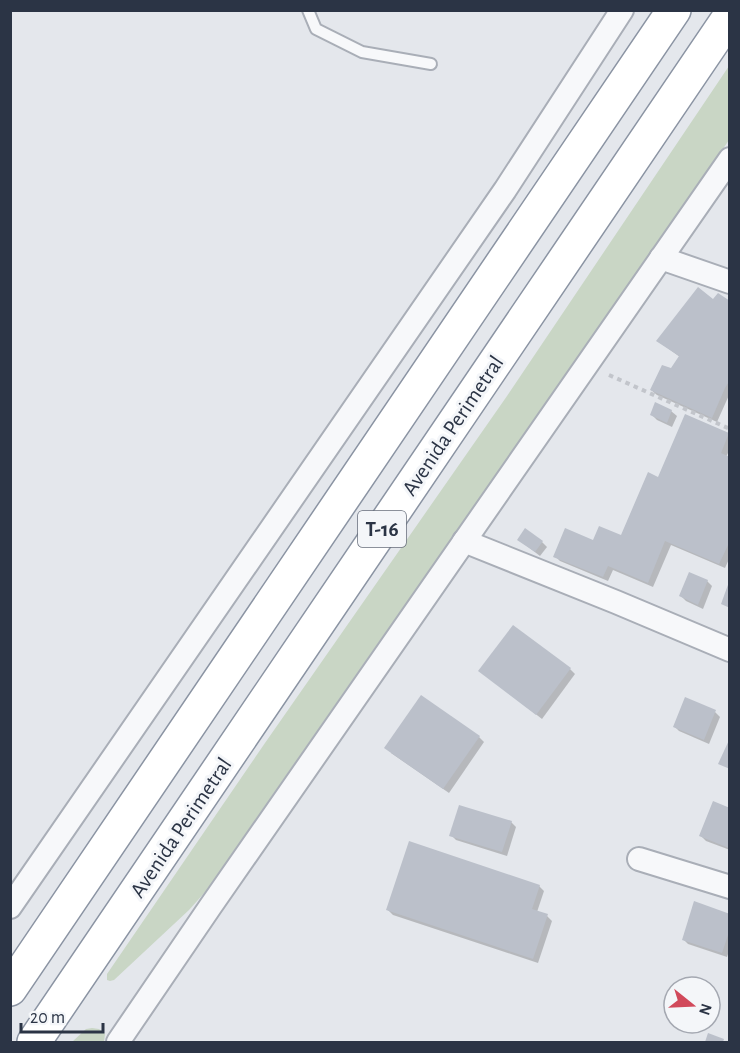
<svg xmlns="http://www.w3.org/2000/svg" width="740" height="1053" font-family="'Alegreya Sans',sans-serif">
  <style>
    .green { fill: #c9d6c5 }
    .shadow { fill: #0003 }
    .building { fill: #bbc0ca }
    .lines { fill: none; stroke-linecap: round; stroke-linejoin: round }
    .lane-casing { stroke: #a9aeb7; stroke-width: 14 }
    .street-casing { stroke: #a9aeb7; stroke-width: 26 }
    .highway-casing { stroke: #8b94a3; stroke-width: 36 }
    .path { stroke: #c2c5cb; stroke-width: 4; stroke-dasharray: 4.5 4.5; stroke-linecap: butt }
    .lane { stroke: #f7f8fa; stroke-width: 10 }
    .street { stroke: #f7f8fa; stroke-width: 22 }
    .highway { stroke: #fff; stroke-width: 33 }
    .labels { text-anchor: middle; stroke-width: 6; stroke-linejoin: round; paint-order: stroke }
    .shield { fill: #f4f6f9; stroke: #676e7b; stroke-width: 1.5 }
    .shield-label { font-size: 21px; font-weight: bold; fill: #2b3445 }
    .street-label { font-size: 22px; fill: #2b3445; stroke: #f4f6f9 }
  </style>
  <rect width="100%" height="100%" fill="#e4e7ec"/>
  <g class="green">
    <polygon points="729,66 729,140 602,328 374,649 206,891 189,910 114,980 110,981 107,980 107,974 265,743 507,396"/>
    <polygon points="92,1028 99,1029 105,1034 104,1042 72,1042 86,1029"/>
  </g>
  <g class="shadow">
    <polygon points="713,301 730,303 730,393 717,422 657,395 651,390 672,370 680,357 658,341"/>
    <polygon points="671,411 677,416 672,427 657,420 652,415"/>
    <polygon points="686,416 730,435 730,449 726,457 730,459 730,557 725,568 671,545 653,587 613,570 608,581 560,561 555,556 594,542 622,537 659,479"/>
    <polygon points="519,540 542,542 547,547 540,556"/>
    <polygon points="707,581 712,586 703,609 686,601 681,596"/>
    <polygon points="570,669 575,674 542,719 480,671"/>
    <polygon points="715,712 720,717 709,744 679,731 674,726"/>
    <polygon points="479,737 484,742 449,793 391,753"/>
    <polygon points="730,810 730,850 706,841 701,836"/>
    <polygon points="511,822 516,827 507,856 456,840 451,835"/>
    <polygon points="539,886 544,891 537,912 547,916 552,921 538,963 393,915 388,910"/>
    <polygon points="730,915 730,948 727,957 688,944 683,939"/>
  </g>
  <g class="building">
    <polygon points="698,287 713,299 718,293 730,301 730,380 725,388 712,418 650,390 662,365 671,368 679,356 656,341"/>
    <polygon points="655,402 672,410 667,423 650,415"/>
    <polygon points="685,414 729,433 721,453 730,457 730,541 719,564 665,541 648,583 608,566 603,577 553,557 565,528 593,540 599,526 621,535 648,472 658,477"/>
    <polygon points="525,528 543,541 535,552 517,540"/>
    <polygon points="689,572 708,580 698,605 679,596"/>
    <polygon points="729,582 730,582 730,608 721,604"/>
    <polygon points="513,625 571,668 536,715 478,671"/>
    <polygon points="421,695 480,736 443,789 384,748"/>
    <polygon points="685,697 716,710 704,740 673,727"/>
    <polygon points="730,738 730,769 718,764"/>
    <polygon points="713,801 730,808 729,848 699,836"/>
    <polygon points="459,805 512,821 502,852 449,836"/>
    <polygon points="409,841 540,885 532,909 548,914 533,959 386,910"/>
    <polygon points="694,901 730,914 730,929 722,953 682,940"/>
    <polygon points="708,1033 724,1039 723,1042 705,1042"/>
  </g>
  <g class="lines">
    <defs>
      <polyline id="lane" points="308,10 316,29 362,52 431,64"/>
      <g id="street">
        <polyline points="661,258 730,282"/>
        <polyline points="464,541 616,602 730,650"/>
        <polyline points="639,859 730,887"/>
        <polyline points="10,907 505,190 622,10"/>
        <polyline points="118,1042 210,907 730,159"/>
      </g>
      <g id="highway">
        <polyline points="10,989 674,10"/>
        <polyline points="34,1042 730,16"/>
      </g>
    </defs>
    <use href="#lane" class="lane-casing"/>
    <use href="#street" class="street-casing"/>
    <use href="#highway" class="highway-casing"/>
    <polyline class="path" points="609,375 730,429"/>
    <use href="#lane" class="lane"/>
    <use href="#street" class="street"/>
    <use href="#highway" class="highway"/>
  </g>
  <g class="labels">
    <rect class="shield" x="358" y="511" width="48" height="36" rx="4.5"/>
    <g class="shield-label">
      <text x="382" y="536">T-16</text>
    </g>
    <g class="street-label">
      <text transform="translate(452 425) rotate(-56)" y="8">Avenida Perimetral</text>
      <text transform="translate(180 827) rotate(-56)" y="8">Avenida Perimetral</text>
    </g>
  </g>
  <rect width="740" height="1053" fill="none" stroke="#2b3445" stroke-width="24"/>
  <g transform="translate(692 1005) rotate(108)"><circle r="28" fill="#f4f6f9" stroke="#a4a8b1" stroke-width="1.5"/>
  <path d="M0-4.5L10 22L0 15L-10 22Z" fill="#d1495b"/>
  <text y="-9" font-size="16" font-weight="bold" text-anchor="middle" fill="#2b3445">N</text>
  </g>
  <path d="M21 1023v9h82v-9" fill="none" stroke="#2b3445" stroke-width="3"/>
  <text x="30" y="1023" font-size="18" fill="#2b3445" stroke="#f4f6f9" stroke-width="4.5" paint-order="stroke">20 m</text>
</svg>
